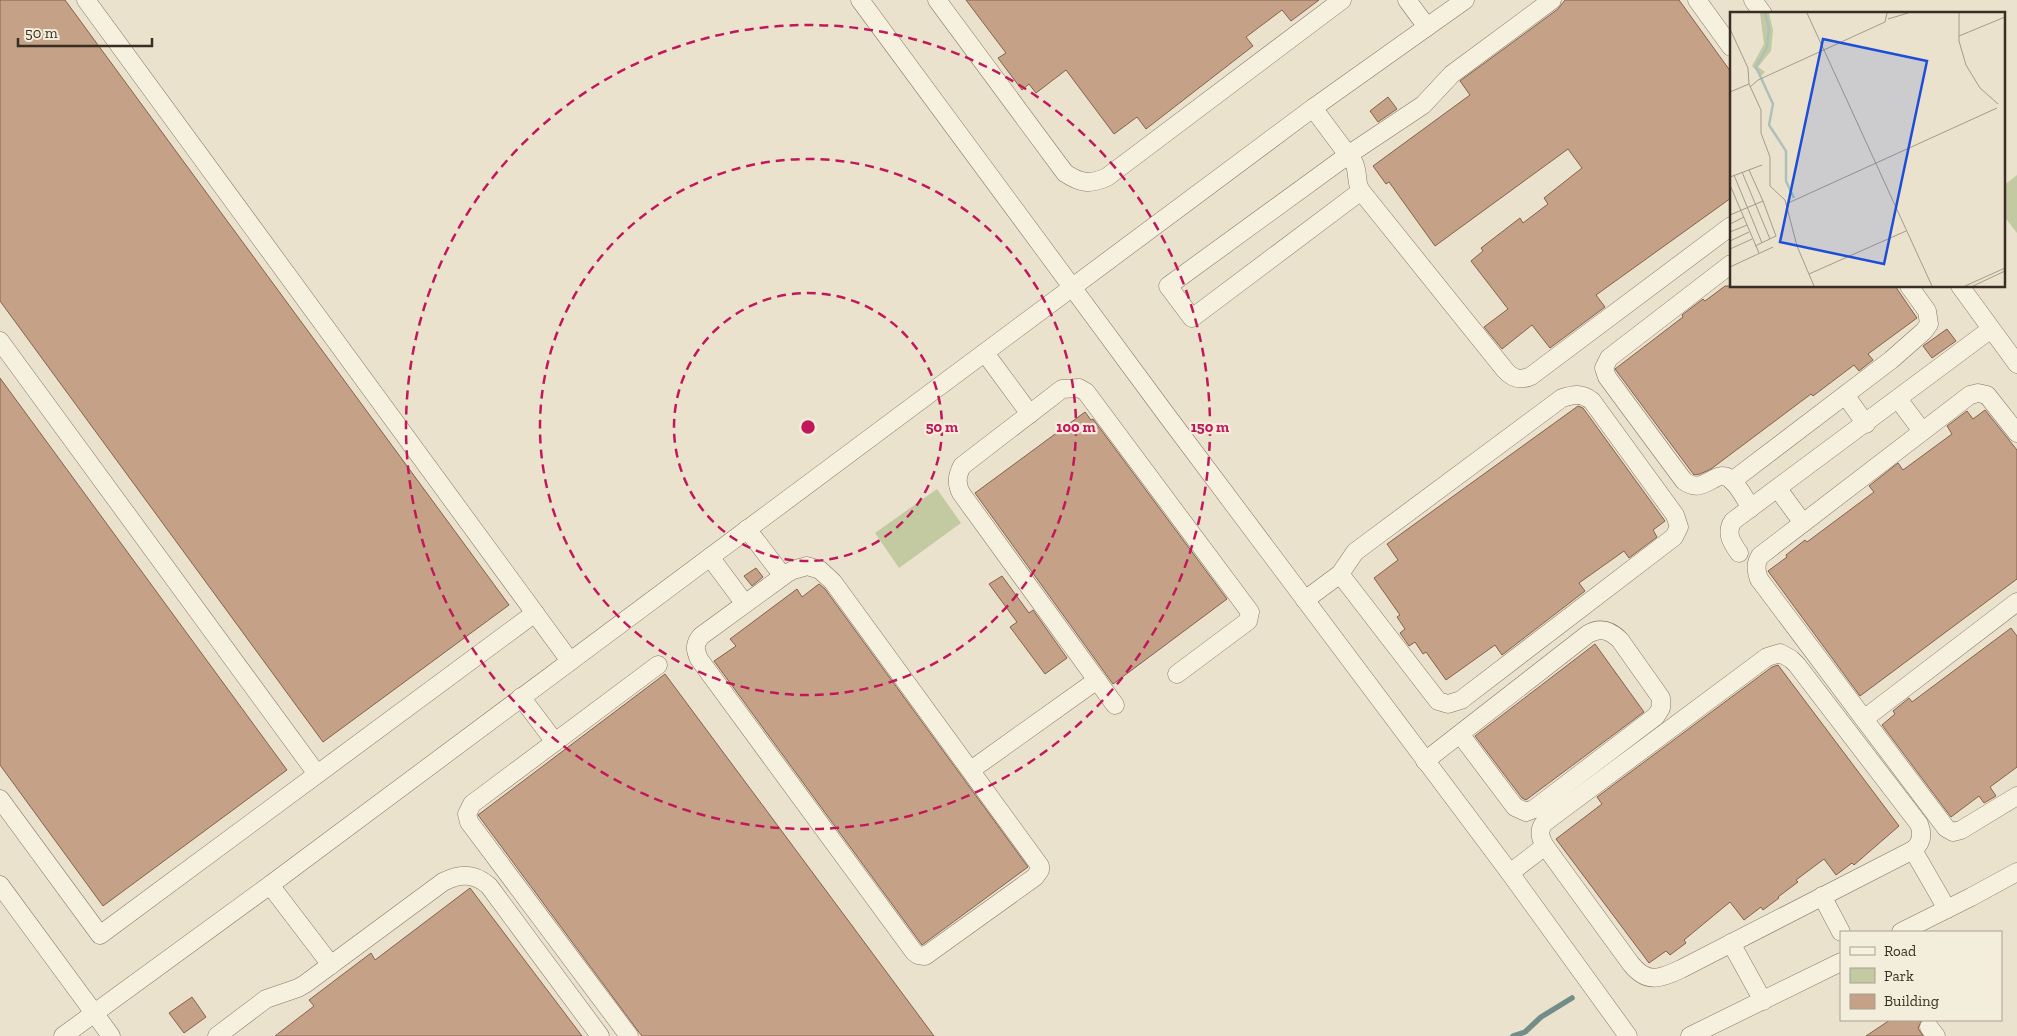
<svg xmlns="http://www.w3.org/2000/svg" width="2017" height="1036" font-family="'Zilla Slab',serif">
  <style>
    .green { fill: #c3c9a1 }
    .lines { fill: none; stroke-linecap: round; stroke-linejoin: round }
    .stream { stroke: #738e88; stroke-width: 5.5 }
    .building { fill: #c5a187; stroke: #84624a }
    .minor-casing { stroke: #877662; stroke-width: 19 }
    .minor { stroke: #f6f0df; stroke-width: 18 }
    .ring { fill: none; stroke: #c2185b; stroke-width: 2.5; stroke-dasharray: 9 6 }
    .inset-river { fill: none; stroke: #acc1bb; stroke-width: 2.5 }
    .inset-road { fill: none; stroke: #a49a89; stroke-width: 1 }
    .view { fill: #1d4ed8; fill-opacity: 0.15; stroke: #1d4ed8; stroke-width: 2.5 }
    .inset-edge { fill: none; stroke: #392e23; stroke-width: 2.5 }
    .centre { fill: #c2185b; stroke: #f3eddb; stroke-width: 2.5 }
    .ring-label { font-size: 15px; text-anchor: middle; font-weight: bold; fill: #c2185b; stroke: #f3eddb; stroke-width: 4.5; stroke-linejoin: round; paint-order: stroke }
  </style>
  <rect width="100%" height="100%" fill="#ebe2cd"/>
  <g class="green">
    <polygon points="2017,175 2017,233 2003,215 2003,186"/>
    <polygon points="937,489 961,523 899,568 875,533"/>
  </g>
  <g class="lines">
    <polyline class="stream" points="1513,1036 1525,1032 1541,1017 1572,998"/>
  </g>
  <g class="building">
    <polygon points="0,0 65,0 509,605 323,742 0,301"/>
    <polygon points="966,0 1319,0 1291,21 1282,10 1246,37 1253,46 1146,129 1137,117 1114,134 1066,70 1036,93 1029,84 1022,90 998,58 1006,53"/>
    <polygon points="1565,0 1679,0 1731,72 1731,198 1596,295 1605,307 1550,348 1532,325 1502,349 1484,327 1508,309 1471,261 1483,251 1481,248 1520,218 1523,223 1548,204 1544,198 1582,168 1568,149 1435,246 1389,182 1386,184 1373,166 1470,95 1460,81 1558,9"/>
    <polygon points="1388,97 1397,109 1378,122 1370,111"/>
    <polygon points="1725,286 1895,286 1917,318 1868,354 1873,360 1859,371 1854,365 1813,396 1811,394 1711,469 1700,474 1694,475 1615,369 1683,317 1682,315 1703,299 1705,301"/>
    <polygon points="1947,329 1956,341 1932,358 1923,346"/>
    <polygon points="0,378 287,770 103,906 0,765"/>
    <polygon points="1578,406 1583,408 1665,521 1653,530 1657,537 1629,558 1624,551 1579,583 1585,591 1502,655 1495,645 1446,680 1426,652 1423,654 1415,642 1409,646 1400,633 1405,629 1397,617 1400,615 1374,578 1398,560 1387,544"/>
    <polygon points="1985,410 2017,450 2017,579 1860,696 1768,571 1787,557 1786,555 1805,540 1807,542 1874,492 1869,486 1898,463 1903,470 1952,434 1947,426 1967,411 1973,419"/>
    <polygon points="1085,412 1091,420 1093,419 1227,599 1113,684 975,493"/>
    <polygon points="756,568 763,577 752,586 744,576"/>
    <polygon points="1002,576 1029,613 1033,610 1067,658 1045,674 1010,627 1017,622 989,584"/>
    <polygon points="819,584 825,589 1028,867 922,945 714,661 736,646 730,639 797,589 802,597"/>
    <polygon points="2011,628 2017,636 2017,767 1990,787 1996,796 1984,803 1979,796 1951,817 1882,725 1895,714 1893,711 1909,698 1912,702"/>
    <polygon points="1595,644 1644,712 1526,800 1522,798 1475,736"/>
    <polygon points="1778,665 1899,826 1854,865 1852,863 1836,875 1824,859 1796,880 1798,882 1778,897 1779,898 1763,910 1761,907 1744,920 1730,902 1684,940 1686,943 1670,955 1666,951 1649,963 1556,839 1602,804 1597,797 1772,667"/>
    <polygon points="665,674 934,1036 642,1036 638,1031 478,815"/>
    <polygon points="470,888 582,1036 275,1036 314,1006 309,1000 371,953 375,960"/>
    <polygon points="192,997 206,1017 184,1033 169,1013"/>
    <polygon points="1890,1020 1922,1020 1918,1028 1923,1036 1866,1036"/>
  </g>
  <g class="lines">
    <defs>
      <g id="minor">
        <polyline points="86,0 570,661"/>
        <polyline points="860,0 1168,417 1510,873 1628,1036"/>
        <path d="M937 0 1065 173C1080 183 1090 185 1107 177L1342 0"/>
        <polyline points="1407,0 1427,27"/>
        <polyline points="1697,0 1731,47"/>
        <polyline points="1753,0 1763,14"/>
        <path d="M1313 108 1354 163C1359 173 1355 182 1361 191L1505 370C1513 379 1520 381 1531 376L1731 226"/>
        <polyline points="1361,191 1192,318 1168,286 1348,155 1423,105 1452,74 1552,0"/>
        <path d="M1731 264 1609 358 1604 368 1607 377 1684 481C1704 496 1714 469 1729 478 1738 484 1745 499 1751 508"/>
        <polyline points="1960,286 2017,364"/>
        <polyline points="0,341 317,774"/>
        <polyline points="985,353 1030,414"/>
        <polyline points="1845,395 1866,424"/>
        <polyline points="1898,399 1922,431"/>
        <polyline points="1732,481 1891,360 1924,331 1929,324 1927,311 1909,286"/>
        <polyline points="1778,489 1803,523"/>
        <polyline points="747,529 783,576"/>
        <path d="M1739 553C1732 543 1725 533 1733 521L1991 329"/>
        <polyline points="710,557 745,604"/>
        <path d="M807 566 820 570 833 582 1040 866V870L1035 877 925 956 918 955 914 952 699 659C695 650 694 644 701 636L786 574 793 570Z"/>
        <path d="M1305 600 1340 574 1355 552 1363 546 1562 398C1574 394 1582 393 1592 401L1675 515 1679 527 1674 537 1461 700 1448 704 1438 701 1340 574"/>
        <polyline points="2017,602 1864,719 1946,828 1953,832 1961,830 2017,796"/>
        <path d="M1780 653 1791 659 1797 665 1919 824C1923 834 1922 843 1913 850L1681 969C1660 979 1647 984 1631 964L1545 846C1540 838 1538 831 1544 823L1767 657Z"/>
        <polyline points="521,697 555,742"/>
        <path d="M1115 705 961 493C956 483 957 476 962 466L1062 389 1079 388 1086 392 1250 612 1248 621 1177 674"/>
        <path d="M1864 719 1759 579C1756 570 1755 564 1760 556L1970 395 1978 393 1987 395 2017 433"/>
        <path d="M1425 761 1588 634C1600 627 1610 630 1620 640L1661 698V708L1656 716 1534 809 1526 812 1515 807 1460 734"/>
        <polyline points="971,770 1097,680"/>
        <polyline points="0,799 100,935 535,613"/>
        <polyline points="1913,850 1947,909"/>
        <polyline points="1510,873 1545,846"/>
        <polyline points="0,885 111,1036"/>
        <polyline points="270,885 331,965"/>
        <polyline points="1822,896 1841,932"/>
        <polyline points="1901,932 1971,897 2017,872"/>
        <polyline points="1731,943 1763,1001"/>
        <polyline points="1929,1027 1936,1036"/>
        <polyline points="63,1036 270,885 1313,108 1465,0"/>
        <path d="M217 1036 266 999 298 988 305 984 443 882C460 873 475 873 489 886L600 1036"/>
        <polyline points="629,1036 469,822 467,814 472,804 658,665"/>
        <polyline points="1690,1036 1841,962"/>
      </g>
    </defs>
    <use href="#minor" class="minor-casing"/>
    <use href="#minor" class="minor"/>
  </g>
  <g class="ring">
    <circle cx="808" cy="427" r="134"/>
    <circle cx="808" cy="427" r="268"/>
    <circle cx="808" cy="427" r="402"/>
  </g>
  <g transform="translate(1730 12)">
    <rect width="275" height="275" fill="#ebe2cd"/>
    <path d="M30 1H39L43 18 41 39 28 55 35 60 31 64 22 54 34 32Z" fill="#c3c9a1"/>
    <path class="inset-river" d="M35 1 39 16 37 35 26 55 43 92 39 113 56 139V169L64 186"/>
    <path class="inset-road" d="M77 1 202 274M229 1V29L236 53 250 76 268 92M158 7 178 1M0 17 18 56 19 72 31 98V121L40 145V174L55 188 67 234 84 274M229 24 275 5M20 75 28 68 155 10 157 1M0 80 19 72M12 160 40 227M4 163 32 231M0 165 32 153M0 173 29 241M56 192 267 96M0 203 33 189 19 158M0 212 14 205M0 220 17 213M0 229 19 220M25 234 46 224 33 189M0 237 22 227M0 255 43 235M79 262 176 219M235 274 275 256M243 274 275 259"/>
    <path class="view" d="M93 27 197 49 154 252 50 230Z"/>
    <rect width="275" height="275" class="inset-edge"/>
  </g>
  <circle cx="808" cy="427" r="8" class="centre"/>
  <g class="ring-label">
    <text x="942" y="432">50 m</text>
    <text x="1076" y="432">100 m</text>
    <text x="1210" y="432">150 m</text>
  </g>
  <rect x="1840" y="931" width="162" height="90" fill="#f3eddb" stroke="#a9a191"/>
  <rect x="1850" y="947" width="25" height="8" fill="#f6f0df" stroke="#a9a191"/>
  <text x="1884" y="956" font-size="15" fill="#392e23">Road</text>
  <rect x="1850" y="968" width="25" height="15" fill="#c3c9a1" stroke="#a9a191"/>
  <text x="1884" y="981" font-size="15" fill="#392e23">Park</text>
  <rect x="1850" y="994" width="25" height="15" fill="#c5a187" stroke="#a9a191"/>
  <text x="1884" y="1006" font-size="15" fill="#392e23">Building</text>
  <path d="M18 38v8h134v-8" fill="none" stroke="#392e23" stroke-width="2.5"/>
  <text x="25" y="38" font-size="15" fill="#392e23" stroke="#f3eddb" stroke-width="4" paint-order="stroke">50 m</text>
</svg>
